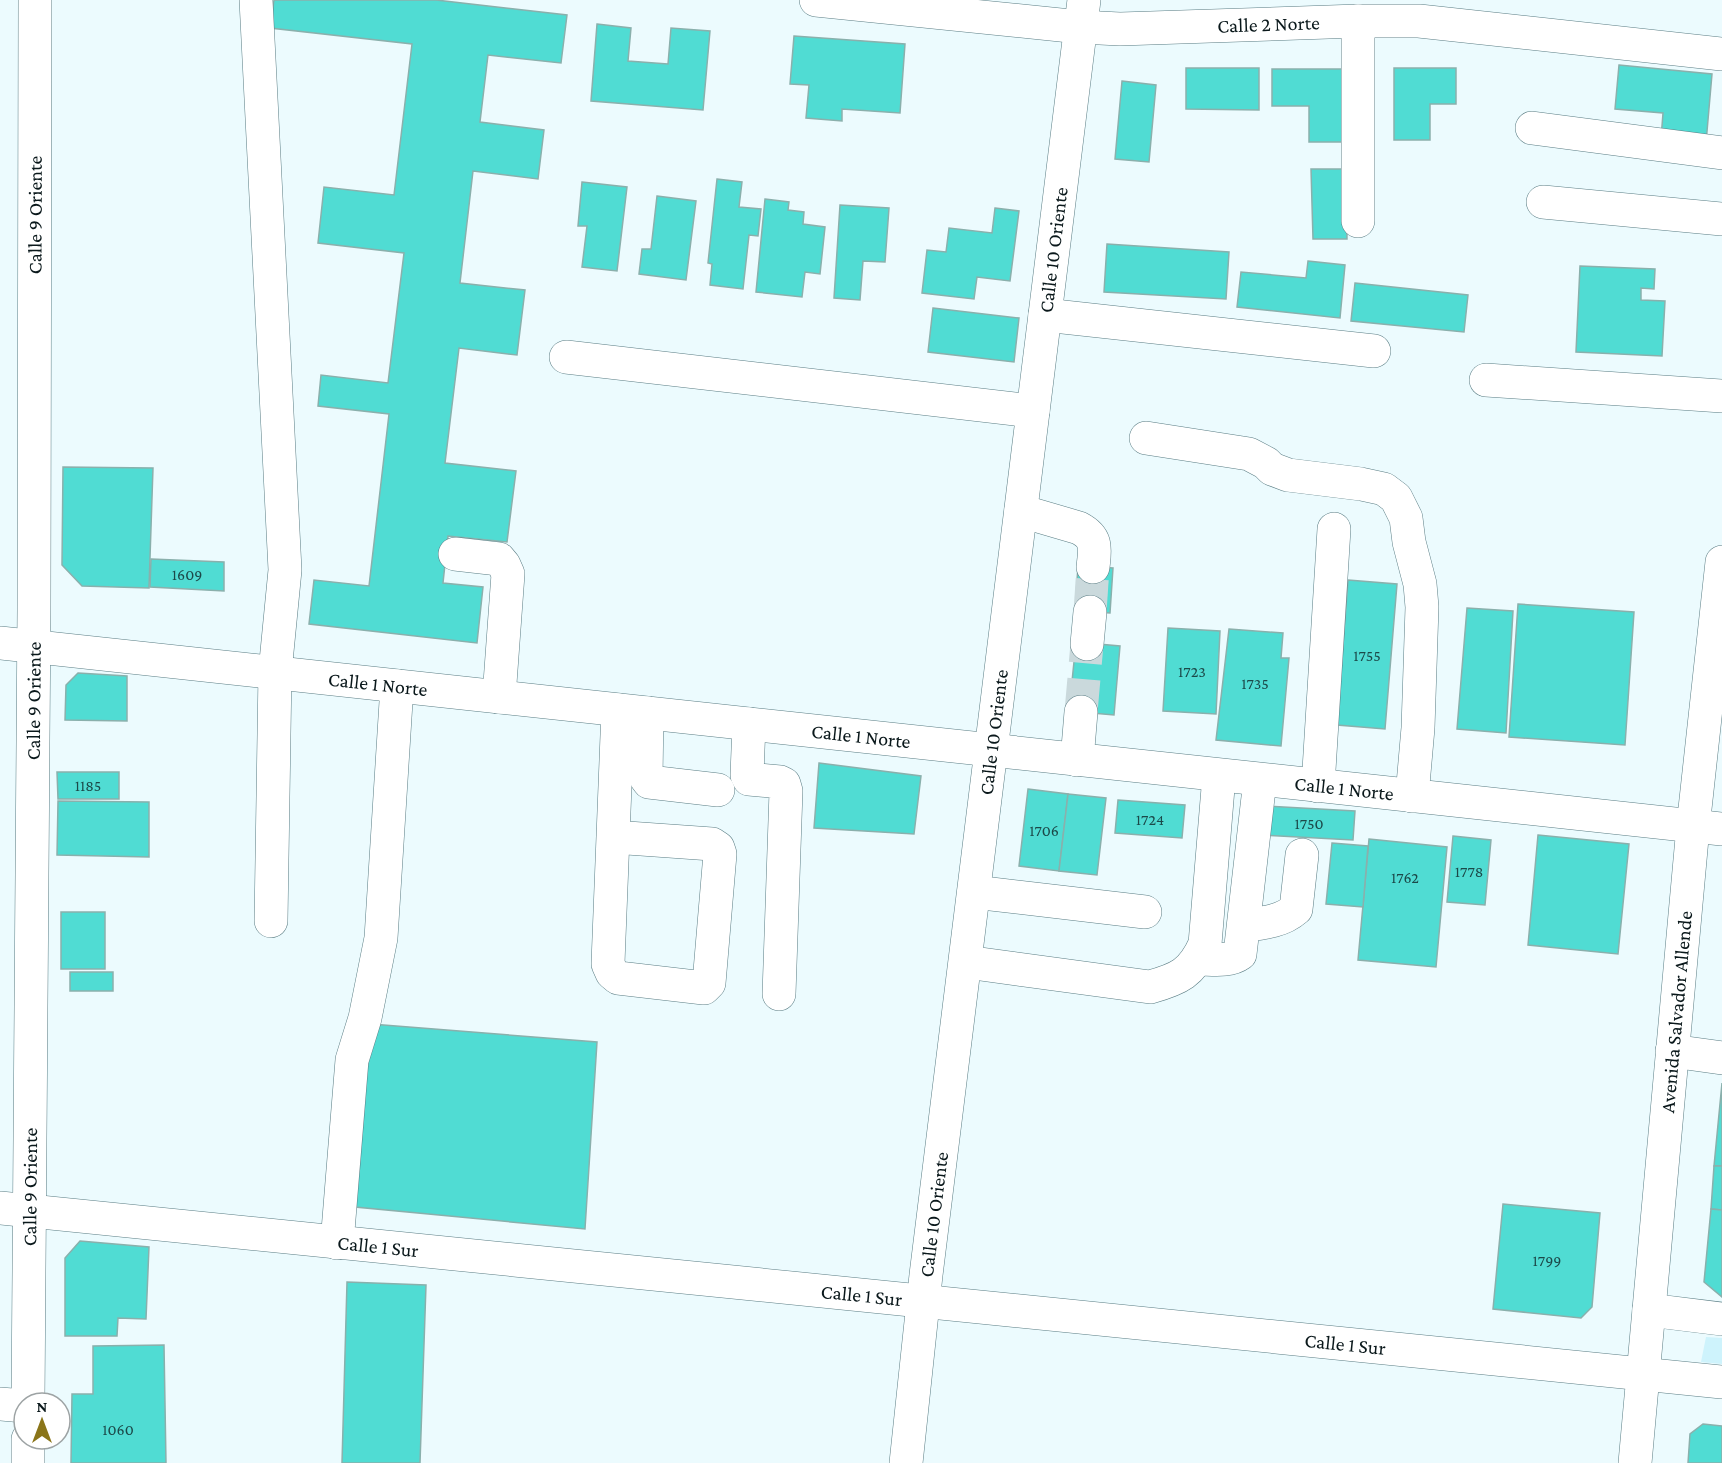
<svg xmlns="http://www.w3.org/2000/svg" width="1722" height="1463" font-family="'Crimson Pro',serif">
  <style>
    .built { fill: #cef3fc }
    .building { fill: #50dcd3; stroke: #8ab0ac; stroke-width: 1.5 }
    .lines { fill: none; stroke-linecap: round; stroke-linejoin: round }
    .minor-tunnel { stroke: #cad9dc; stroke-width: 33; stroke-dasharray: 33 16; stroke-linecap: butt }
    .minor-casing { stroke: #5a7d84; stroke-width: 34 }
    .major-casing { stroke: #5a7d84; stroke-width: 34 }
    .minor { stroke: #fff; stroke-width: 33 }
    .major { stroke: #fff; stroke-width: 33 }
    .labels { text-anchor: middle; stroke-width: 4.5; stroke-linejoin: round; paint-order: stroke }
    .number-label { font-size: 16px; fill: #1c4949 }
    .street-label { font-size: 20px; fill: #0a181b; stroke: #fff }
  </style>
  <rect width="100%" height="100%" fill="#ecfbfe"/>
  <polygon class="built" points="1706,1337 1722,1338 1722,1364 1701,1362"/>
  <g class="building">
    <polygon points="274,0 436,0 567,15 561,63 488,55 480,122 544,130 538,179 473,171 460,283 525,290 517,355 459,348 445,463 516,471 507,542 448,536 443,583 483,587 477,643 309,624 314,580 369,586 389,414 318,406 321,375 388,383 404,253 318,243 324,187 394,195 412,44 270,28"/>
    <polygon points="597,24 631,28 628,61 668,64 671,28 710,31 703,110 591,101"/>
    <polygon points="794,36 905,44 900,113 842,109 842,121 806,118 809,85 790,84"/>
    <polygon points="1619,65 1712,74 1706,143 1661,139 1663,113 1615,109"/>
    <polygon points="1186,68 1259,68 1259,110 1186,109"/>
    <polygon points="1394,68 1456,68 1456,104 1430,104 1430,140 1394,140"/>
    <polygon points="1272,69 1349,69 1348,142 1309,142 1309,106 1272,106"/>
    <polygon points="1122,81 1156,85 1149,162 1115,159"/>
    <polygon points="1311,169 1346,169 1347,239 1313,239"/>
    <polygon points="717,179 742,182 739,207 761,209 758,236 749,235 743,289 710,285 712,264 708,263"/>
    <polygon points="582,182 627,187 617,271 582,267 587,226 578,226"/>
    <polygon points="657,196 696,201 686,280 639,274 642,249 651,249"/>
    <polygon points="765,199 789,202 788,210 804,212 803,224 825,227 820,274 805,272 802,297 756,292"/>
    <polygon points="840,205 889,208 885,262 863,261 860,300 834,298"/>
    <polygon points="995,208 1019,211 1010,281 977,277 974,299 922,293 927,250 946,252 949,228 992,233"/>
    <polygon points="1107,244 1229,252 1226,299 1104,292"/>
    <polygon points="1308,261 1345,265 1340,318 1237,307 1241,272 1306,278"/>
    <polygon points="1580,266 1655,269 1654,289 1641,288 1641,300 1665,301 1662,356 1576,352"/>
    <polygon points="1355,283 1468,295 1464,332 1351,321"/>
    <polygon points="933,308 1019,318 1014,362 928,352"/>
    <polygon points="63,467 153,468 149,588 82,586 62,565"/>
    <polygon points="151,559 224,562 224,591 150,587"/>
    <polygon points="1078,566 1113,568 1110,613 1075,611"/>
    <polygon points="1348,580 1397,584 1385,729 1337,725"/>
    <polygon points="1518,604 1634,612 1625,745 1509,737"/>
    <polygon points="1467,608 1513,611 1506,733 1457,729"/>
    <polygon points="1168,628 1220,631 1216,714 1163,711"/>
    <polygon points="1229,629 1283,633 1281,658 1289,658 1281,746 1216,740"/>
    <polygon points="1076,642 1120,646 1114,715 1069,711"/>
    <polygon points="78,673 127,676 127,721 65,720 66,685"/>
    <polygon points="819,763 921,776 914,834 814,828"/>
    <polygon points="57,772 119,772 119,799 58,799"/>
    <polygon points="1028,789 1068,794 1059,871 1019,866"/>
    <polygon points="1068,794 1106,798 1097,875 1059,871"/>
    <polygon points="1118,800 1185,805 1182,838 1115,833"/>
    <polygon points="58,801 149,802 149,857 57,855"/>
    <polygon points="1264,806 1355,811 1353,840 1262,835"/>
    <polygon points="1538,835 1629,844 1618,954 1528,945"/>
    <polygon points="1453,836 1491,840 1485,905 1447,902"/>
    <polygon points="1369,839 1447,847 1436,967 1358,960"/>
    <polygon points="1332,843 1368,846 1363,907 1326,904"/>
    <rect x="61" y="912" width="44" height="57"/>
    <rect x="70" y="972" width="43" height="19"/>
    <polygon points="371,1024 597,1042 585,1229 355,1207"/>
    <polygon points="1722,1083 1722,1166 1714,1166"/>
    <polygon points="1714,1166 1722,1166 1722,1210 1711,1209"/>
    <polygon points="1503,1204 1600,1213 1592,1307 1581,1318 1493,1309"/>
    <polygon points="1711,1209 1722,1210 1722,1297 1704,1282"/>
    <polygon points="80,1241 149,1247 146,1319 118,1318 117,1336 65,1336 65,1258"/>
    <polygon points="347,1282 426,1285 420,1463 342,1463"/>
    <polygon points="164,1345 166,1463 71,1463 72,1394 93,1394 93,1346"/>
    <polygon points="1703,1424 1722,1426 1722,1463 1688,1463 1690,1434"/>
  </g>
  <g class="lines">
    <g class="minor-tunnel">
      <polyline points="1090,612 1093,567"/>
      <polyline points="1081,712 1087,644"/>
    </g>
    <defs>
      <g id="minor">
        <polyline points="256,0 285,570 275,672 271,921"/>
        <path id="s1" d="M816 0 1080 27 1120 29 1358 21H1419L1722 54"/>
        <polyline points="1358,21 1358,221"/>
        <polyline points="1532,128 1722,153"/>
        <polyline points="1543,202 1722,219"/>
        <polyline points="1045,315 1374,351"/>
        <polyline points="566,357 1033,411"/>
        <polyline points="1486,380 1722,396"/>
        <polyline points="1146,438 1249,454 1266,463 1272,469 1288,475 1361,484 1384,489 1396,498 1406,518 1409,542 1420,584 1422,607 1418,728 1412,796"/>
        <path d="M1021 511 1079 528C1098 538 1095 549 1093 567"/>
        <polyline points="455,554 499,559 504,565 508,574 499,697"/>
        <polyline points="1087,644 1090,612"/>
        <polyline points="647,713 646,778 649,782 718,790"/>
        <polyline points="749,724 747,775 749,779 780,782 784,784 786,791 779,994"/>
        <polyline points="1077,760 1081,712"/>
        <polyline points="1318,786 1334,529"/>
        <path d="M613 837 712 844 718 848 720 854 709 983 704 988 618 978 612 973 608 964C611 879 615 794 618 710"/>
        <polyline points="974,892 1145,912"/>
        <path d="M1244 925C1263 923 1281 922 1296 909L1302 855"/>
        <path d="M1198 959C1212 959 1229 962 1240 954L1260 780"/>
        <path d="M966 962 1150 987C1179 979 1192 973 1205 944L1219 776"/>
        <polyline points="1672,1051 1722,1058"/>
        <polyline points="337,1243 352,1060 365,1018 381,938 397,686"/>
        <polyline points="1649,1310 1722,1319"/>
        <path id="s2" d="M28 1403 34 610 35 0"/>
        <polyline points="0,1404 24,1406"/>
        <polyline points="28,1463 28,1439"/>
        <path id="s3" d="M906 1463 926 1275 1084 0"/>
      </g>
      <g id="major">
        <path id="s4" d="M0 643 1722 829"/>
        <path id="s5" d="M0 1208 1722 1382"/>
        <path id="s6" d="M1635 1463 1693 827 1722 562"/>
      </g>
    </defs>
    <use href="#minor" class="minor-casing"/>
    <use href="#major" class="major-casing"/>
    <use href="#minor" class="minor"/>
    <use href="#major" class="major"/>
  </g>
  <g class="labels">
    <g class="number-label">
      <text x="187" y="580">1609</text>
      <text x="1367" y="661">1755</text>
      <text x="1192" y="677">1723</text>
      <text x="1255" y="689">1735</text>
      <text x="88" y="791">1185</text>
      <text x="1150" y="825">1724</text>
      <text x="1309" y="829">1750</text>
      <text x="1044" y="836">1706</text>
      <text x="1469" y="877">1778</text>
      <text x="1405" y="883">1762</text>
      <text x="1547" y="1266">1799</text>
      <text x="118" y="1435">1060</text>
    </g>
    <g class="street-label">
      <text dy="7" stroke="none"><textPath href="#s1" startOffset="454">Calle 2 Norte</textPath></text>
      <text dy="7" stroke="none"><textPath href="#s2" startOffset="1188">Calle 9 Oriente</textPath></text>
      <text dy="7" stroke="none"><textPath href="#s3" startOffset="1222">Calle 10 Oriente</textPath></text>
      <text dy="7" stroke="none"><textPath href="#s4" startOffset="380">Calle 1 Norte</textPath></text>
      <text dy="7" stroke="none"><textPath href="#s2" startOffset="702">Calle 9 Oriente</textPath></text>
      <text dy="7" stroke="none"><textPath href="#s3" startOffset="736">Calle 10 Oriente</textPath></text>
      <text dy="7" stroke="none"><textPath href="#s4" startOffset="866">Calle 1 Norte</textPath></text>
      <text dy="7" stroke="none"><textPath href="#s4" startOffset="1352">Calle 1 Norte</textPath></text>
      <text dy="7" stroke="none"><textPath href="#s6" startOffset="453">Avenida Salvador Allende</textPath></text>
      <text dy="7" stroke="none"><textPath href="#s2" startOffset="216">Calle 9 Oriente</textPath></text>
      <text dy="7" stroke="none"><textPath href="#s3" startOffset="250">Calle 10 Oriente</textPath></text>
      <text dy="7" stroke="none"><textPath href="#s5" startOffset="380">Calle 1 Sur</textPath></text>
      <text dy="7" stroke="none"><textPath href="#s5" startOffset="866">Calle 1 Sur</textPath></text>
      <text dy="7" stroke="none"><textPath href="#s5" startOffset="1352">Calle 1 Sur</textPath></text>
    </g>
  </g>
  <g transform="translate(42 1421)"><circle r="28" fill="#ffffff" stroke="#9da3a4" stroke-width="1.5"/>
  <path d="M0-4.5L10 22L0 15L-10 22Z" fill="#8a7519"/>
  <text y="-9" font-size="16" font-weight="bold" text-anchor="middle" fill="#0a181b">N</text>
  </g>
</svg>
